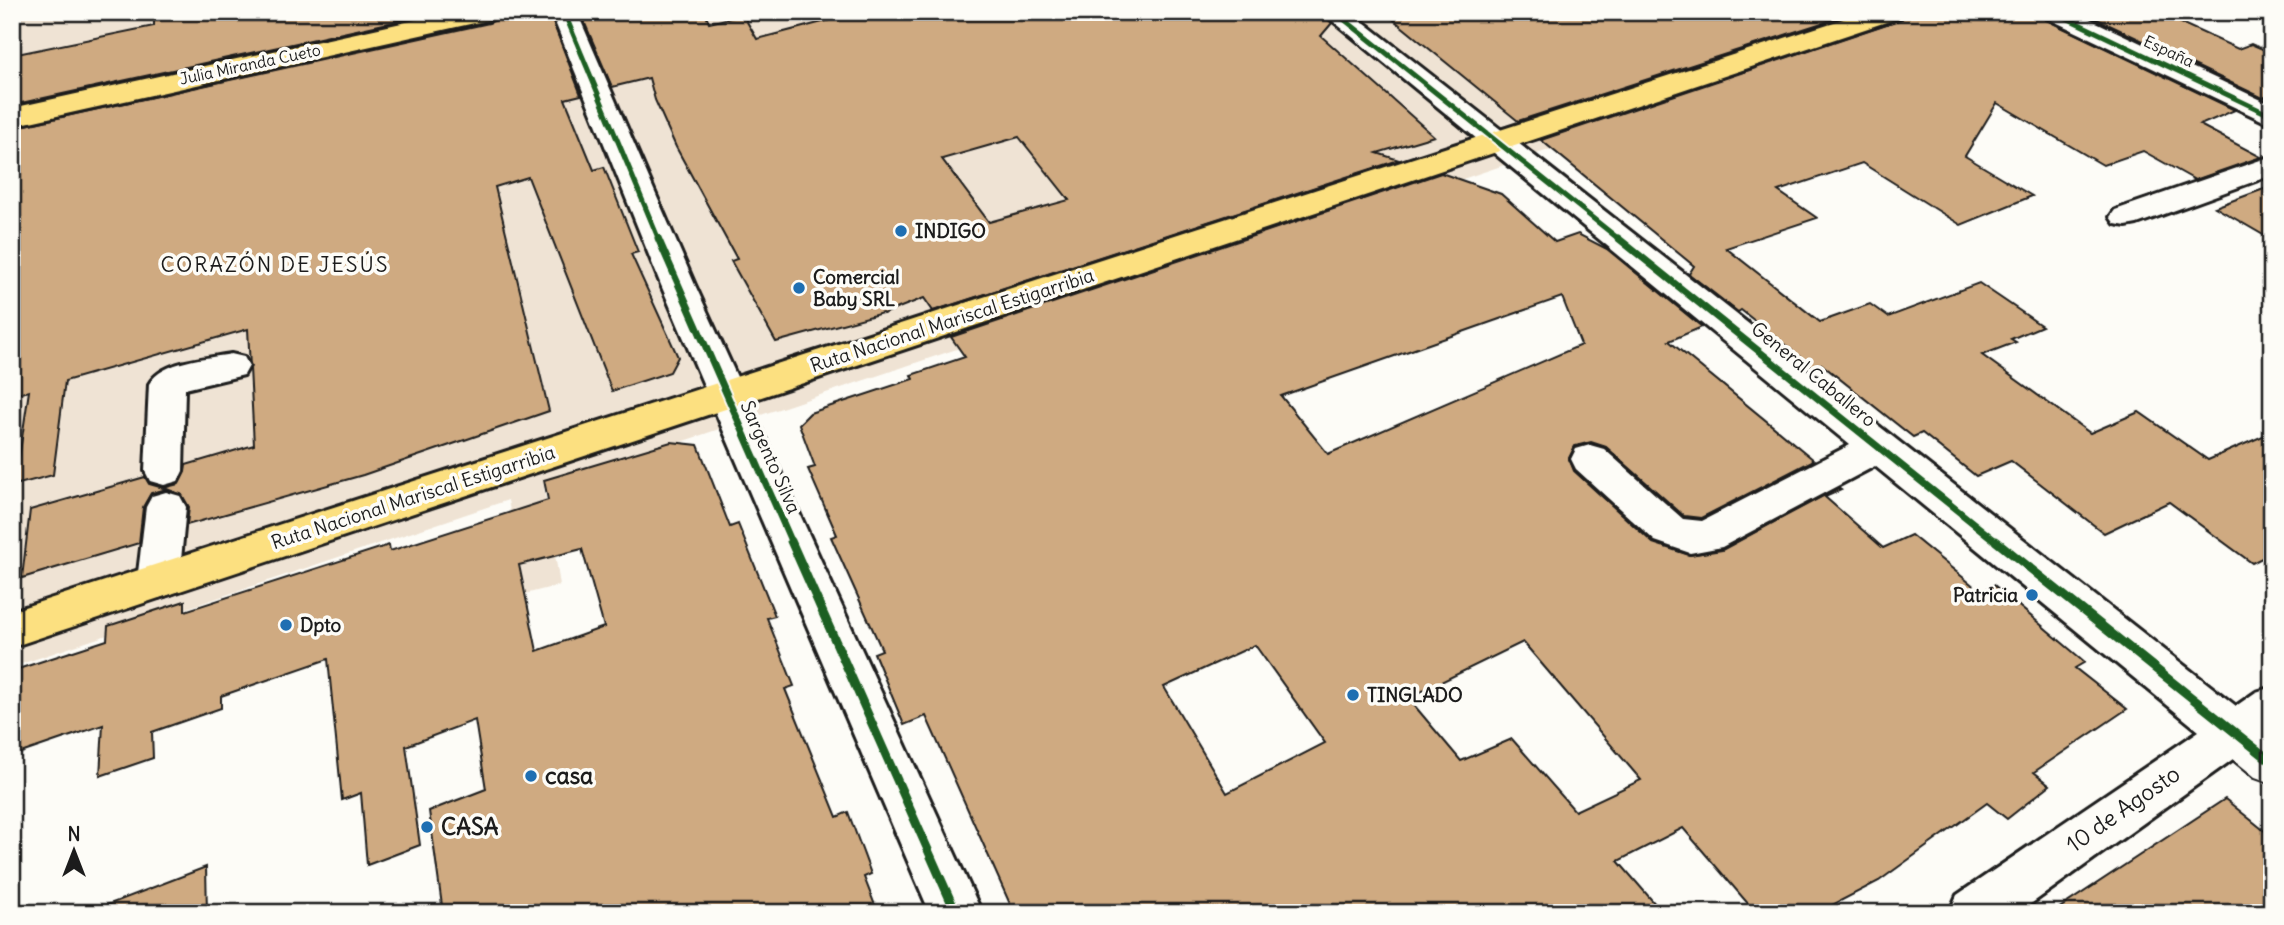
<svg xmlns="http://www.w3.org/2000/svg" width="2284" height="925" font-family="Delius,sans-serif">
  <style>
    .built { fill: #efe3d4 }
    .building { fill: #cfaa81; stroke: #1c1c1c; stroke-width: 2; fill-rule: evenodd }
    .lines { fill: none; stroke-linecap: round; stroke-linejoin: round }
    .minor-casing { stroke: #1c1c1c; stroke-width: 6 }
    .highway-casing { stroke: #1c1c1c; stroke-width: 6 }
    .minor { fill: #fdfcf7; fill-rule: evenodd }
    .highway { fill: #fce080; fill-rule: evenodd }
    .cycleway-far2-casing { stroke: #fdfcf7; stroke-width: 9 }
    .cycleway-far1-casing { stroke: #fdfcf7; stroke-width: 11 }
    .cycleway-casing { stroke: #fdfcf7; stroke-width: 13 }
    .cycleway-far2 { stroke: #1b5e20; stroke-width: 5 }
    .cycleway-far1 { stroke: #1b5e20; stroke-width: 7 }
    .cycleway { stroke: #1b5e20; stroke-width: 9 }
    .poi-dot { fill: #1f6fb2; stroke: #fdfcf7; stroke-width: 2.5 }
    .labels { text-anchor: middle; stroke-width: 7; stroke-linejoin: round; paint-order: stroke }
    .far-street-label { font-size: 16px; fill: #1c1c1c; stroke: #fdfcf7 }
    .poi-label { font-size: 19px; font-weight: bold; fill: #1c1c1c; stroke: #fdfcf7; text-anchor: start }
    .street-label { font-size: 19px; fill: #1c1c1c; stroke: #fdfcf7 }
    .neighbourhood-label { font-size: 21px; letter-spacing: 2px; fill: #1c1c1c; stroke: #fdfcf7 }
    .near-poi-label { font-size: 23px; font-weight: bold; fill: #1c1c1c; stroke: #fdfcf7; text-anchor: start }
    .near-street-label { font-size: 23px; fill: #1c1c1c; stroke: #fdfcf7 }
  </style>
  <rect width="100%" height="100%" fill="#fdfcf7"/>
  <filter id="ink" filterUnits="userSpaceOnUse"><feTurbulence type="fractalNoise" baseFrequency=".0143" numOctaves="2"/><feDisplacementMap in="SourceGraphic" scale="14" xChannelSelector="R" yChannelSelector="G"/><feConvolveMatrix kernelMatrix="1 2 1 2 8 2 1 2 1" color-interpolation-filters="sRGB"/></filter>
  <g filter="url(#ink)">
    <polygon class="built" points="12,12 1959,12 544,488 560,585 525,594 508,500 12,667"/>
    <g class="building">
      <polygon points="154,12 439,12 12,105 12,55 154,26"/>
      <polygon points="503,12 549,12 581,95 565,99 594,170 604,167 638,252 631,254 678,357 670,372 612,391 528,177 495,187 549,411 363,475 187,525 189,507 182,495 167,489 151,493 143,507 139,543 22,578 30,510 145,477 149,484 163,488 179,484 185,472 186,465 254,445 248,329 65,381 53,475 15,485 29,391 12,395 12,128 489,23 498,19"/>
      <path d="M580 12H705L709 23 743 15 757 39 861 12H1319L1332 23 1321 36 1434 136 1377 153 1399 160 933 311 924 298 883 314 882 313 776 342 731 261 737 259 676 147 655 100 649 78 612 87ZM1019 137 1069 200 989 222 942 159Z"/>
      <polygon points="1384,12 1856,12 1518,121"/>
      <polygon points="1907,12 2039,12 2044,19 2235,110 2200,125 2261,157 2195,180 2143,151 2103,165 1997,103 1965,156 2032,196 1961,225 1862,163 1778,191 1817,218 1726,248 1820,322 1870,304 1888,317 1979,283 2042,326 2011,339 2016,342 1982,355 2090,433 2139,412 2208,460 2272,432 2272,553 2252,563 2169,502 2104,533 2011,461 1976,476 1922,433 1913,437 1821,364 1813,367 1741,310 1738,312 1689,274 1694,266 1541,140 1902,19"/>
      <polygon points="2082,12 2157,12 2238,49 2251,44 2272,53 2272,94 2263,98"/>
      <path d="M1441 173 1501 194 1555 242 1578 234 1607 249 1702 327 1669 341 1814 460 1701 518 1684 516 1606 447 1591 442 1575 446 1569 458 1574 471 1653 543 1689 555 1722 550 1838 488 1841 490 1825 497 1883 548 1911 535 1981 592 1994 585 2085 662 2075 668 2127 709 2034 772 2050 785 2007 819 1987 803 1879 881 1817 913H1756L1683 828 1618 861 1663 913H1014L926 716 904 725 874 653 882 650 831 537 837 535 808 469 815 467 799 424 810 413 913 379 911 375 965 357 951 337ZM1562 297 1581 345 1328 454 1281 396ZM1523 642 1641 780 1575 811 1512 739 1461 761 1408 698ZM1255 645 1325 743 1227 793 1164 687Z"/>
      <polygon points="2272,186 2272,240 2215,207"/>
      <path d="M671 442 698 445 730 527 738 524 775 616 767 618 794 686 785 689 837 817 848 812 871 874 864 877 878 913H443L429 811 486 789 475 720 406 746 420 845 367 865 361 793 342 800 328 659 221 696V708L152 732 153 758 100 776 103 725 12 756V671L107 640 108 626 185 601V611L389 545 390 551 548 500 544 480ZM582 549 604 627 537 651 519 565Z"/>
      <polygon points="2225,799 2272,837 2272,913 2052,913"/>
      <polygon points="206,867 207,913 95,913 94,910"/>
    </g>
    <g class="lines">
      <defs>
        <g id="minor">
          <polygon points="551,12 577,12 695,285 982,913 930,913 661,285"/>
          <polygon points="1322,12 1351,12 2236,706 2256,692 2272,687 2272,783 2255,777 2233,759 2018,913 1949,913 1957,895 2199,731 1875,466 1722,547 1690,553 1655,541 1576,469 1571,459 1576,449 1590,445 1604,449 1683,519 1702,521 1850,445"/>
          <polygon points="2041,12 2075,12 2272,105 2272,125 2045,17"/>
          <polygon points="2272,156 2272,175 2137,224 2126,226 2115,224 2110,217 2115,210"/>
          <path d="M231 354 244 357 249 366 244 375 185 389 183 471 178 481 164 485 150 481 145 471 149 384C163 360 205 359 231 354Z"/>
          <polygon points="166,492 180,496 186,507 179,581 173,593 158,598 143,593 137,581 146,507 152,496"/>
        </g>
        <g id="highway">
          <polygon points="452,12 501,12 497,17 488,20 12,126 12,108"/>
          <polygon points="1865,12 1905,12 1901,17 12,647 12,611"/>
        </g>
      </defs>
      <use href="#minor" class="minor-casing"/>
      <use href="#highway" class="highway-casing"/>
      <use href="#minor" class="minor"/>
      <use href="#highway" class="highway"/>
      <defs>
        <g id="cycleway-far2">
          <polyline points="564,12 659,240"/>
          <polyline points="1335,12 1620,240"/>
          <polyline points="2054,12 2272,116"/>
        </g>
        <g id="cycleway-far1">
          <polyline points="658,238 792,543"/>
          <polyline points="1618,238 1998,543"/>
        </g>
        <g id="cycleway">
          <polyline points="791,541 956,913"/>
          <polyline points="1996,541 2272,762"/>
        </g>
      </defs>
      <use href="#cycleway-far2" class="cycleway-far2-casing"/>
      <use href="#cycleway-far1" class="cycleway-far1-casing"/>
      <use href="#cycleway" class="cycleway-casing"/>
      <use href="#cycleway-far2" class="cycleway-far2"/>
      <use href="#cycleway-far1" class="cycleway-far1"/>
      <use href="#cycleway" class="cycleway"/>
    </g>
  </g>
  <g class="poi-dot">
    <circle cx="901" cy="231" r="7"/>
    <circle cx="799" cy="288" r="7"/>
    <circle cx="2032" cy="595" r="7"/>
    <circle cx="286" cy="625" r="7"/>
    <circle cx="1353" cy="695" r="7"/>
    <circle cx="531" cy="776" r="7"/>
    <circle cx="427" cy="827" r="7"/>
  </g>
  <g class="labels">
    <g class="far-street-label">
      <text transform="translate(2169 51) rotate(25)" y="6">España</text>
      <text transform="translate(250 64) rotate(-12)" y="6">Julia Miranda Cueto</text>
    </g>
    <g class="poi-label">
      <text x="915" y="238">INDIGO</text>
      <text x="813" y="284">Comercial<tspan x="813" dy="22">Baby SRL</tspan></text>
      <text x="2018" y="602" text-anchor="end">Patricia</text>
      <text x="300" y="632">Dpto</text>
      <text x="1367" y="702">TINGLADO</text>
    </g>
    <g class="street-label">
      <text transform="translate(952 320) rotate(-18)" y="7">Ruta Nacional Mariscal Estigarribia</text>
      <text transform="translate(1814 374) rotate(39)" y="7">General Caballero</text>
      <text transform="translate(771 457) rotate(66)" y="7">Sargento Silva</text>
      <text transform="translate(413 497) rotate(-18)" y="7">Ruta Nacional Mariscal Estigarribia</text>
    </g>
    <g class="neighbourhood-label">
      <text x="275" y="272">CORAZÓN DE JESÚS</text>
    </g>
    <g class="near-poi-label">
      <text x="545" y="784">casa</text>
      <text x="441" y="835">CASA</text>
    </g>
    <g class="near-street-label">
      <text transform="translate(2123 809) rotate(-35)" y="8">10 de Agosto</text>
    </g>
  </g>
  <rect width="2284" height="925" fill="none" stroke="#fdfcf7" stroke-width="42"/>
  <rect x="21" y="21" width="2242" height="883" fill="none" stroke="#1c1c1c" stroke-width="2.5" filter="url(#ink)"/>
  <g transform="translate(74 851)" stroke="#fdfcf7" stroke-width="5" paint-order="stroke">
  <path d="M0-5L12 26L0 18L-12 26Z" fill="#1c1c1c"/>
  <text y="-10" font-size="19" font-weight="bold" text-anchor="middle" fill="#1c1c1c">N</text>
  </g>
</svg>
